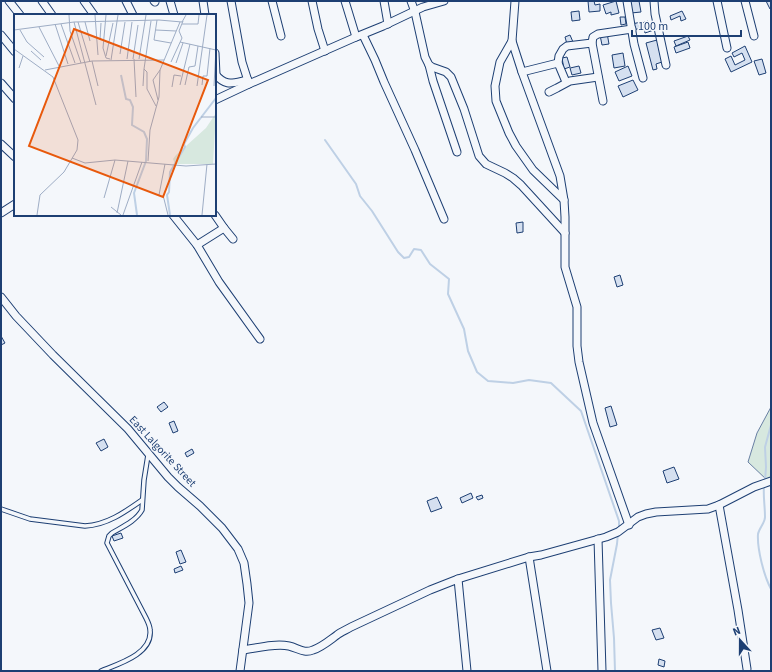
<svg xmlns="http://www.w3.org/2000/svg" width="772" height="672" font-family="'Source Sans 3',sans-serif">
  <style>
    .green { fill: #d7e8df; stroke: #687fa3 }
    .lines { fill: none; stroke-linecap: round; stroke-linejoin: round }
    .stream { stroke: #bed0e5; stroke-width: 2 }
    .building { fill: #d5e0f0; stroke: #1d3f73 }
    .lane-casing { stroke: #1d3f73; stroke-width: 5.5 }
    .street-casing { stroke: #1d3f73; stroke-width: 9 }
    .lane { stroke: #f4f7fb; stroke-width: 3.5 }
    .street { stroke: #f4f7fb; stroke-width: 7 }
    .labels { text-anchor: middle; stroke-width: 3; stroke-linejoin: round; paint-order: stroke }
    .street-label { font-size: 11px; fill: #1d3f73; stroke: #f4f7fb }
    .inset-river { fill: none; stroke: #bed0e5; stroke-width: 2 }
    .inset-road { fill: none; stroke: #9eadc5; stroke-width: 1 }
    .view { fill: #e8590c; fill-opacity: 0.15; stroke: #e8590c; stroke-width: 2 }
    .inset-edge { fill: none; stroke: #1d3f73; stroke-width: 2 }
  </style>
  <rect width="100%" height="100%" fill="#f4f7fb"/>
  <polygon class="green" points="771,407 771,481 768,481 748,462 757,433"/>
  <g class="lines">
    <g class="stream">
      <polyline points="325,140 356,184 360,196 372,211 398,252 404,258 409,257 414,249 421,250 430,264 449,279 448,294 464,329 468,351 477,372 488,381 513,383 529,380 551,383 581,411 619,521 619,529"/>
      <polyline points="765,481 766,467 765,447 771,425"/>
      <path d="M764 486C763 496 765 506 765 517 765 523 759 528 758 534 757 549 764 576 771 589"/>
      <polyline points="615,671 614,638 611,603 610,580 617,544 618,533"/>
    </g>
  </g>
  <g class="building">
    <polygon points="588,1 594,1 595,5 600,4 600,11 589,12"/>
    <polygon points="616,1 619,13 611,15 611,12 606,14 603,5"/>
    <polygon points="629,1 639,1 641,12 631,13"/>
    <polygon points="766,1 771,1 771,9 770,9"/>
    <polygon points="579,11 580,20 572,21 571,12"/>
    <polygon points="682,11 686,19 681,21 680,16 671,20 670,16"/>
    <polygon points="620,17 625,17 626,24 621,25"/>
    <polygon points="648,21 650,27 653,26 654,30 645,33 642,23"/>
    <polygon points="641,22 643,27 634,30 632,24"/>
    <polygon points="607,33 609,44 602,45 600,35"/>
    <polygon points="570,35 573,42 567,44 565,37"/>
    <polygon points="688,36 690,40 676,46 674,41"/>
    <polygon points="657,40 662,62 656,64 657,69 653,70 646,43"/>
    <polygon points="688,42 690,48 676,53 674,47"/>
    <polygon points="745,46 752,62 731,72 725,59 731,56 735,65 745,60 742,53 734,57 732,53"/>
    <polygon points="623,53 625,66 614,68 612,55"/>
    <polygon points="567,57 570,67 564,69 562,58"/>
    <polygon points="762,59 766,73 759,75 754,61"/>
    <polygon points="579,66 581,73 572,75 570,68"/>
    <polygon points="628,66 632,76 619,81 615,72"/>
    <polygon points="633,80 638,90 623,97 618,86"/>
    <polygon points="523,222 523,232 517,233 516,223"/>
    <polygon points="620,275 623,285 617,287 614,277"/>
    <polygon points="1,336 5,343 1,345"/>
    <polygon points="164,402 168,407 161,412 157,407"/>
    <polygon points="611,406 617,425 610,427 605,408"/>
    <polygon points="174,421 178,431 173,433 169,423"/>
    <polygon points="104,439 108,447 101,451 96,443"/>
    <polygon points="192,449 194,453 187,457 185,453"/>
    <polygon points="674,467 679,479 667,483 663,471"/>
    <polygon points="471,493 473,498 462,503 460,498"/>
    <polygon points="482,495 483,498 478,500 476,497"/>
    <polygon points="437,497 442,508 431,512 427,501"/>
    <polygon points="121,533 123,538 114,541 112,536"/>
    <polygon points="181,550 186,562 180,564 176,552"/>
    <polygon points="181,566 183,570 175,573 174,569"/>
    <polygon points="660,628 664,638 656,640 652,630"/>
    <polygon points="659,659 665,661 664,667 658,665"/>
  </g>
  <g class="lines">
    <defs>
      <g id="lane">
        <path d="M1 509 30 519 85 526C107 525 125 512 142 500"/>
        <path d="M101 671C118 664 153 654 150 630 150 626 148 622 146 618L107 543 109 536 112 533C122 527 136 521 142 510L144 480 148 455"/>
      </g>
      <g id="street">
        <polyline points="9,1 20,15"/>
        <polyline points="42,1 52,15"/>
        <polyline points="84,1 94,15"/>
        <polyline points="126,1 133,15"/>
        <polyline points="154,1 155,2"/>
        <polyline points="170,1 174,15"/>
        <polyline points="203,1 205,15"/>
        <polyline points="231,1 242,62 249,84"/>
        <polyline points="272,1 281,36"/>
        <polyline points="312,1 318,29 325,51"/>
        <polyline points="345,1 356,37"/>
        <polyline points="384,1 388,24"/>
        <polyline points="411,1 415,12 425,57 429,65 432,67 446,72 451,77 464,109 479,156 486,164 505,173 513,178 521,185 565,233"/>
        <polyline points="515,1 512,41 500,62 495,86 496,101 509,133 516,146 533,170 564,200"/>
        <polyline points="627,1 634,44 643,78"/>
        <polyline points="654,1 655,14 666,65"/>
        <polyline points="717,1 727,48"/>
        <polyline points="745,1 754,36"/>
        <polyline points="1,35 15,52"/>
        <polyline points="363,35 375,60 384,82 415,150 444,219"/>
        <polyline points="512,41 522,72 560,176 564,200 565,217 565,267 577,307 577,346 579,362 593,423 629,525"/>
        <polyline points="215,53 216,75"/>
        <polyline points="429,65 433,81 457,152"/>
        <polyline points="522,72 558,63"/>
        <path d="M215 74C226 87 232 83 248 80"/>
        <polyline points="566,82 558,63 559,56 563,49 567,46 592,43"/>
        <polyline points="1,83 15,99"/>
        <polyline points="549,92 557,88 570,81 598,77"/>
        <polyline points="215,100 249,84 356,37 383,26 423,7 444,1"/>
        <polyline points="603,101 592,43 593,37 598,34 632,29"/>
        <polyline points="1,144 15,157"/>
        <polyline points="1,213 15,204"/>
        <polyline points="173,215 197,245 219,282 260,339"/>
        <polyline points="215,215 224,228 233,239"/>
        <polyline points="197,245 224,228"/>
        <polyline points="1,297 16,316 53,355 128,429 168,477 178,487 200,506 222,528 238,549 244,563 247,584 249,603 240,671"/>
        <polyline points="719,505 738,610 747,669"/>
        <polyline points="598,539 602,671"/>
        <polyline points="529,557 547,671"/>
        <polyline points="458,579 467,671"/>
        <path d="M243 650C257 648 275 643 289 646 298 648 304 654 313 650 322 647 330 640 337 635 341 632 346 630 351 627L430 590 458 579 529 557 541 555 606 537 618 532 638 517 646 514 656 512 708 509 719 505 754 487 771 481"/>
      </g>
    </defs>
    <use href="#lane" class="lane-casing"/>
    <use href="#street" class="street-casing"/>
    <use href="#lane" class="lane"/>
    <use href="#street" class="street"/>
  </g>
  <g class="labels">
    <g class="street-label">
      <text transform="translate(163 451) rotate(47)" y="4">East Lalgorite Street</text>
    </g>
  </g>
  <g transform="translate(14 14)">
    <rect width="202" height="202" fill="#f4f7fb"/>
    <path d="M202 99 199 150H161L159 145 162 141 192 114Z" fill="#d7e8df"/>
    <path class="inset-river" d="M107 61 112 85 116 86 119 93 118 111 130 118 133 125 132 147 120 179 123 201M156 201 153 181 155 178 156 158 171 133 170 130 179 114 202 84"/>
    <path class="inset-road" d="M55 1 56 17 67 49M81 1 84 41M92 1 89 34 92 44 96 45M143 6 140 26 157 29M137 7 130 55 133 58V75L142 92M60 8 82 91M64 8 76 48M71 8 76 27M41 10 54 50M47 10 61 49M168 10H184L185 1M25 13 45 52M0 16 60 8 145 6 168 8 172 1M6 16 13 28 30 43M142 16 162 17M86 26 87 9M166 28 202 36M0 35 39 63 64 126 63 136 50 158 26 181 23 201M17 37 27 46M106 40 111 8M92 42 99 9M113 45 118 8M119 45 124 11M120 45 122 83M125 45 132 1M97 46 104 1M78 47 84 72M157 48 168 24 165 17 169 7M162 49 169 29M5 54 9 42M31 56 78 47 150 46M166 71 176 30M171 71 175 53 181 52 184 32M188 71 189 62H193L196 34M129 72 130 55M183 72 193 1M200 72 202 34M158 73 160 61 167 62M144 86 139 66 146 56 166 8M187 103H202M58 144 71 149 101 146 172 152 202 150M134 147 136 116 145 83 146 56M145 181 151 150M149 181 154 201M90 184 101 146M97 193 107 201M103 199 114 147M109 201 128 148M188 201 193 150"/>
    <path class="view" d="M60 15 194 66 149 183 15 132Z"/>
    <rect width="202" height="202" class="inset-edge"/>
  </g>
  <rect width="772" height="672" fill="none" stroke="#1d3f73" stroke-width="4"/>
  <g transform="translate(740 640) rotate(339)" stroke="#f4f7fb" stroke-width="3" paint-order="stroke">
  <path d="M0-3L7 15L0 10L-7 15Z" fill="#1d3f73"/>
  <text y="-6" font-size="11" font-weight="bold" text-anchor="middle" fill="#1d3f73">N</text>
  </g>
  <path d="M632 30v6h109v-6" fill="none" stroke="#1d3f73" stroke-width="2"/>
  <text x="638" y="30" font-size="12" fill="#1d3f73" stroke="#f4f7fb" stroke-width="3" paint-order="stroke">100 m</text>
</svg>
